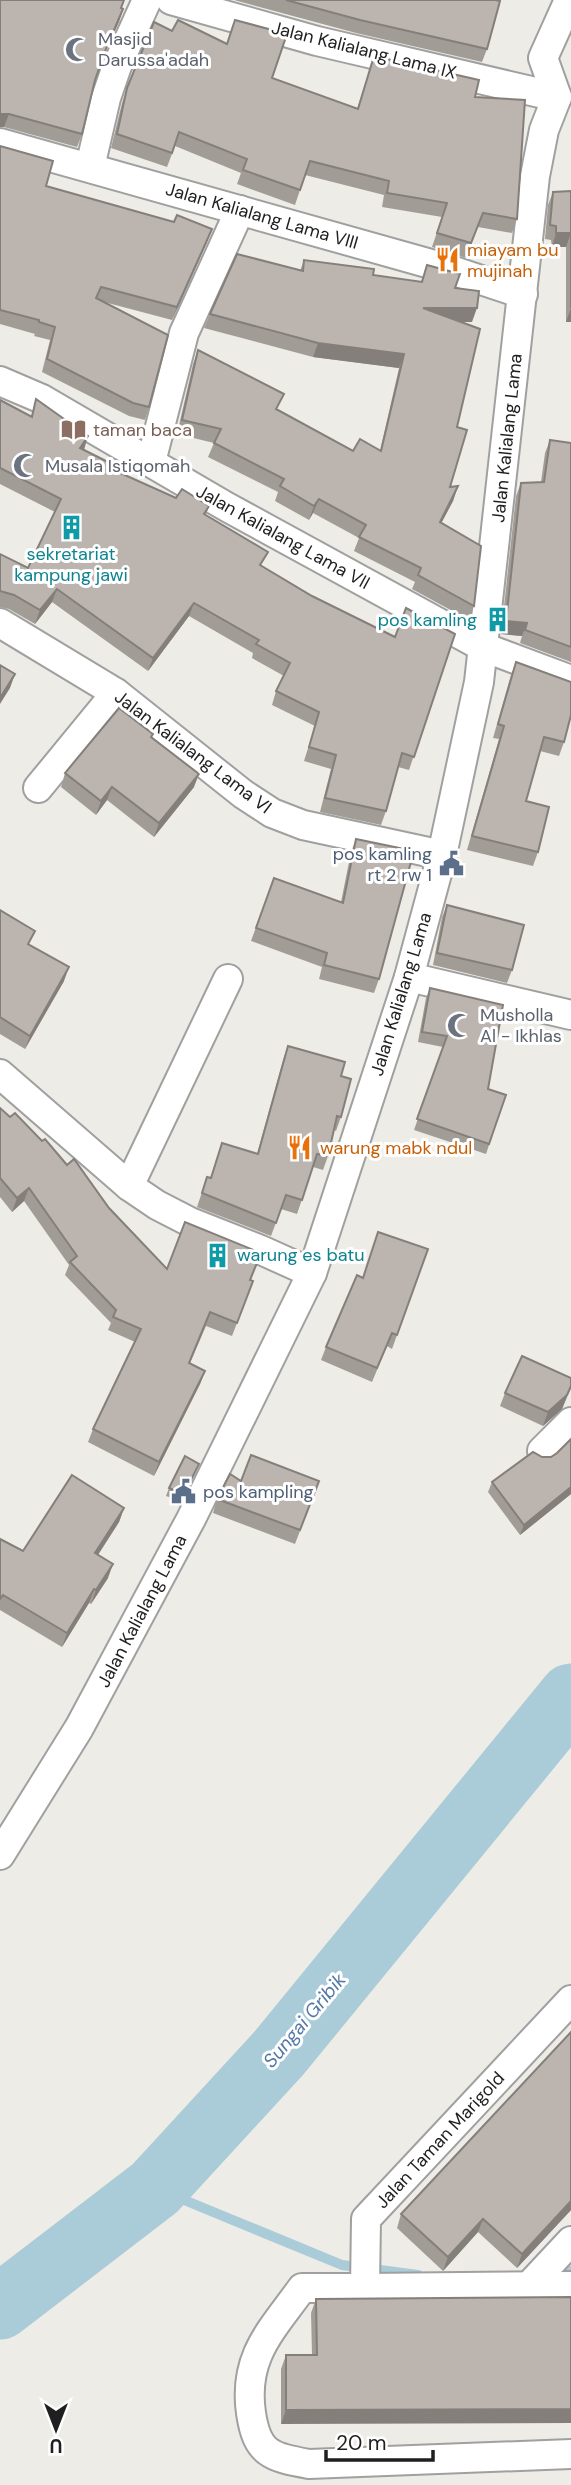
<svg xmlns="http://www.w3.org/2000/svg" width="571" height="2485" font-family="'DM Sans',sans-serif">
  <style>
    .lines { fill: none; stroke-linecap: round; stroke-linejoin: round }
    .stream { stroke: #aacbd8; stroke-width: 10 }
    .river { stroke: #aacbd8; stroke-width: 65 }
    .street-casing { stroke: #a0a0a0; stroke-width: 32 }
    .street { stroke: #fff; stroke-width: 28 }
    .wall { fill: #a29c96 }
    .shaded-wall { fill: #847f7a }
    .building { fill: #bcb5af; stroke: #847f7a; stroke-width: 2 }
    .labels { text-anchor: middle; stroke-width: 6; stroke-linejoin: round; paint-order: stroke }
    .worship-label { font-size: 18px; fill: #5b616d; stroke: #fff; text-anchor: start }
    .street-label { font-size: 18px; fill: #1f1f1f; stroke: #fff }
    .food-label { font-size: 18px; fill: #c56008; stroke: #fff; text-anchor: start }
    .education-label { font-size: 18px; fill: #785e54; stroke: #fff; text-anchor: start }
    .culture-label { font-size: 18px; fill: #0d838f; stroke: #fff }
    .service-label { font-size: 18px; fill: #4e5e75; stroke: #fff; text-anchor: end }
    .water-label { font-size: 19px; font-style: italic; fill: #5378a6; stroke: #fff }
  </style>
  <rect width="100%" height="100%" fill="#eeece6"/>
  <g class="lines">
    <g class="stream">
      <polyline points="155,2188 342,2265 418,2275"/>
      <polyline points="549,2272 571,2271"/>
    </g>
    <polyline class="river" points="0,2307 155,2188 279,2053 571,1696"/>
    <defs>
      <g id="street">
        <polyline points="171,0 317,41 557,97"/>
        <polyline points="0,143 445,268 523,294"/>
        <polyline points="90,167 106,98 117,66 147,0"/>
        <polyline points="0,381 42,399 227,507 483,647 571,680"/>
        <polyline points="151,462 184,333 240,210"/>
        <polyline points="0,623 116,693 243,794 272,813 303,825 442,855"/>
        <polyline points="38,788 116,693"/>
        <polyline points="409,977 571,1015"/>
        <polyline points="0,1074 129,1186 157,1205 190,1222 261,1250 312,1273"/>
        <polyline points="129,1186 228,979"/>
        <polyline points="542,1451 571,1422"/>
        <polyline points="0,1855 79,1728 191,1519 312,1273 409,977 442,855 479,682 535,176 544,130 557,97 543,58 569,0"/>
        <path d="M571 2000 366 2219 365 2288H302C271 2331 243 2357 251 2413 257 2454 271 2457 309 2464L571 2454"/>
        <polyline points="529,2286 571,2241"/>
        <polyline points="365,2288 571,2286"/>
      </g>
    </defs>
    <use href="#street" class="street-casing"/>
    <use href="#street" class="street"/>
  </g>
  <g class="wall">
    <polygon points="0,0 123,9 103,57 95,80 82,134 77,147 4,127 0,127"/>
    <polygon points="234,0 495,0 487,49 482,62 356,33"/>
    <polygon points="374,56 475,97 517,219 512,233 478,227 466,258 432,247 442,217 382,207 384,195 305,175 295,205 237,184 241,173 175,146 167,167 111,148 122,103 127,88 272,78 357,109"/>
    <polygon points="0,146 46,186 174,222 212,229 207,242 172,320 104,302 149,407 145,420 129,416 42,372 50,340 34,336 35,334 0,324"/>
    <polygon points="571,191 571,322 566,322 566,247 552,247 551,240 545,239 548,205 553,192"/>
    <polygon points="304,260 373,275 421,282 427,265 455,288 472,322 461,322 457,427 450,487 458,486 453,501 441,523 474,606 469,620 412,589 415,582 354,551 359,538 313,513 309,520 275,501 278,492 208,457 214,443 177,434 193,364 198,350 278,410 353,451 380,451 399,368 313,357 204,328 210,314 300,271"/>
    <polygon points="36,399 84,450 119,473 176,498 209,506 206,515 263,567 312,596 395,637 455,634 409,770 398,767 386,811 381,825 320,812 331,769 304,761 315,726 272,705 276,691 284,676 252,658 253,653 189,616 148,671 52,602 35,624 9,609 0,607 0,554 28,568 55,512 0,484 0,400 31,416"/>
    <polygon points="550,440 571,443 571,662 520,643 522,636 501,634 516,496 521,483 541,482 545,453"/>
    <polygon points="516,662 564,742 559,756 540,751 526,801 538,852 533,866 467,850 499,739 493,738 511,675"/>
    <polygon points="153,734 152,737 194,787 154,837 107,800 96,815 61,787 65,773"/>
    <polygon points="356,839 379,979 374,993 319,979 322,967 251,941 274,878 341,902 351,852"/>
    <polygon points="447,905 512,970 507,983 433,965 442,917"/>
    <polygon points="0,910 30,945 64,981 25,1049 0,1034"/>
    <polygon points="430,988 488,1089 506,1095 486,1154 414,1130 443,1047 418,1042 426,998"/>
    <polygon points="288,1046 341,1076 341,1117 336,1131 334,1130 328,1156 323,1170 313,1167 297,1214 281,1209 271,1236 197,1207 207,1177 210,1178 257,1154 283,1060"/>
    <polygon points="0,1108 67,1165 167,1269 253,1281 232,1336 206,1326 190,1363 205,1371 200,1384 154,1476 88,1442 93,1429 135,1342 108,1330 111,1323 65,1275 69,1265 24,1201 12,1212 0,1197"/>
    <polygon points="378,1232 428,1249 392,1349 387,1346 372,1382 321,1360 326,1347 363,1277"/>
    <polygon points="571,1378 571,1388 562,1409 543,1426 500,1406 505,1393"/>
    <polygon points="571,1439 571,1494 520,1535 488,1492 492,1482 542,1457 551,1457 557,1453"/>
    <polygon points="199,1464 181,1501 166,1496 169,1488"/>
    <polygon points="241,1481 319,1481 295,1544 213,1513 217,1499"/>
    <polygon points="124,1508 119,1522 98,1555 108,1578 91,1604 89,1603 62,1647 0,1610 0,1539 23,1551"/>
    <polygon points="571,2032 571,2210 517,2268 478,2232 443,2271 397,2228 401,2214"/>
    <polygon points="571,2297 281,2424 281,2369 286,2355 312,2355 311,2313 316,2299"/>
  </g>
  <g class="shaded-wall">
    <polygon points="123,9 119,22 102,59 107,46"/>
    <polygon points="0,114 9,114 4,127 0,127"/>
    <polygon points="212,229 207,242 172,320 177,307"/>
    <polygon points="556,233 571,233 566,247 552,247"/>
    <polygon points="423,308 477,308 472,322 418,322"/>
    <polygon points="571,308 571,322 566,322"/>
    <polygon points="318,343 404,354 399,368 313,357"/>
    <polygon points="88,436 84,450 80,448"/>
    <polygon points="458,486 453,501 434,537 440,522"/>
    <polygon points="319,499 313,513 309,520 314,506"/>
    <polygon points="57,589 52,602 35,624 40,610"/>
    <polygon points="194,603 189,616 148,671 153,658"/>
    <polygon points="506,621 527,623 522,636 501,634"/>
    <polygon points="15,674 10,688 0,704 0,698"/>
    <polygon points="199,774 194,787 154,837 159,823"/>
    <polygon points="112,787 107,800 96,815 101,801"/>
    <polygon points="69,967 64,981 25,1049 30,1036"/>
    <polygon points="29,1188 24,1201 12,1212 17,1198"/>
    <polygon points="205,1371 200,1384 154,1476 159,1462"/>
    <polygon points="571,1386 562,1409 543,1426 548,1412"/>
    <polygon points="571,1487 571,1494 520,1535 524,1525"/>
    <polygon points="124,1508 119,1522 90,1567 95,1553"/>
    <polygon points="113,1564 108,1578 91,1604 96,1590"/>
    <polygon points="94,1589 89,1603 62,1647 67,1633"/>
    <polygon points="571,2201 571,2210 517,2268 522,2254"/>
    <polygon points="483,2219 478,2232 443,2271 448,2257"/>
    <polygon points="571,2409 571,2423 281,2424 286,2410"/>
  </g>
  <g class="building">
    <polygon points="0,0 124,0 121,8 123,9 107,46 95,80 82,134 9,114 0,114"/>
    <polygon points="286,0 495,0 500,1 487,49 360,20"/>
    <polygon points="178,20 227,44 235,20 287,34 272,78 358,109 374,56 479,80 475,97 525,100 517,219 483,213 471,243 437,233 447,203 387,193 389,181 310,161 300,190 243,170 247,159 179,132 172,153 117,134 127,88 154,22 172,31"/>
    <polygon points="0,146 53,161 46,186 174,222 177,215 212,229 177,307 101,287 96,298 168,335 149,407 133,403 47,359 55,327 39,322 39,320 0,310"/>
    <polygon points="571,191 571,308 571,233 556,233 556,226 550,225 553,192"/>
    <polygon points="237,254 303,271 304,260 374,269 373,275 422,282 427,265 460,274 455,288 479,291 477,308 423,308 480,329 457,427 467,430 450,487 458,486 440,522 481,546 474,606 418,575 421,568 359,537 366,525 319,499 314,506 280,486 284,479 214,443 221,429 182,420 198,350 284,394 276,409 353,451 360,439 381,451 404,354 318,343 210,314"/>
    <polygon points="36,399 88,436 80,448 120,468 118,472 176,498 182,489 209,506 204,514 268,552 260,565 312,596 395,637 406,608 455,634 414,757 402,753 386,811 325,798 336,755 309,747 319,712 276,691 290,663 256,644 259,640 194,603 153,658 57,589 40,610 14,595 0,591 0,554 28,568 61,499 0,468 0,400 32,417"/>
    <polygon points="550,440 571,443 571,647 525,630 527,623 506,621 521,483 544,482"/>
    <polygon points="516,662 571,682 571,715 564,742 544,737 526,801 549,807 538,852 472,836 504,726 498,724"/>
    <polygon points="0,665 15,674 0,698"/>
    <polygon points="119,708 153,734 151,737 199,774 159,823 112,787 101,801 65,773"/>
    <polygon points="356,839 414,851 379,979 324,965 327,953 256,928 274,878 343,903"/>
    <polygon points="447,905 524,925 512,970 437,953"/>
    <polygon points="0,910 35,931 28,944 69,967 30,1036 0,1017"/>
    <polygon points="430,988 503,1005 488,1089 506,1095 489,1144 417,1119 447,1036 422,1032"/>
    <polygon points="288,1046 345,1062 341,1076 351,1079 341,1117 337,1116 328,1156 317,1154 302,1200 286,1195 276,1223 202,1193 207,1177 211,1178 222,1143 258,1154"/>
    <polygon points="0,1108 10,1117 15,1113 42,1141 45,1139 67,1165 74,1159 109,1208 167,1269 185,1222 261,1253 250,1280 253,1281 237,1323 210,1312 189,1363 205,1371 159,1462 93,1429 141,1329 113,1317 116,1310 70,1262 77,1256 29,1188 17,1198 0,1178"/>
    <polygon points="378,1232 428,1249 397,1335 392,1333 377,1368 326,1347 357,1275 363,1278"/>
    <polygon points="522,1356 571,1378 571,1386 567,1395 548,1412 505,1393"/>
    <polygon points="571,1439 571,1487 524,1525 492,1482 533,1452 542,1457 551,1457 557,1453"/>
    <polygon points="251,1455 319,1481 300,1530 217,1499 230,1474 241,1481"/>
    <polygon points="185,1456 199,1464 184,1494 169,1488"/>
    <polygon points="72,1475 124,1508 95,1553 113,1564 96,1590 94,1589 67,1633 3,1595 0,1599 0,1539 23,1551"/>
    <polygon points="571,2032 571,2201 522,2254 483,2219 448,2257 401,2214"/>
    <polygon points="571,2297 571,2409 286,2410 286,2355 317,2355 316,2299"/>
  </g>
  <defs>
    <symbol id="mosque-bare" viewBox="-9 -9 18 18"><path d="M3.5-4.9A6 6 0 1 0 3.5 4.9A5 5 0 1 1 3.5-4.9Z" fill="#6b7280" stroke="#fff" stroke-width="2.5" paint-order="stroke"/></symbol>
    <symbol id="restaurant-bare" viewBox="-9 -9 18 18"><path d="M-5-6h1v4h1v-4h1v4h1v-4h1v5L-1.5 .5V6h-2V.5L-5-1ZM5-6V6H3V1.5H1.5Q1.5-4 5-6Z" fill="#e8710a" stroke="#fff" stroke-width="2.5" paint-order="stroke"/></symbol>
    <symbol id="library-bare" viewBox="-9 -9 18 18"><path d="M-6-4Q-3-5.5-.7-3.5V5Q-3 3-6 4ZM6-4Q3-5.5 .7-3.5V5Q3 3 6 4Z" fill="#8d6e63" stroke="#fff" stroke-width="2.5" paint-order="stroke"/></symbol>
    <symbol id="building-bare" viewBox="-9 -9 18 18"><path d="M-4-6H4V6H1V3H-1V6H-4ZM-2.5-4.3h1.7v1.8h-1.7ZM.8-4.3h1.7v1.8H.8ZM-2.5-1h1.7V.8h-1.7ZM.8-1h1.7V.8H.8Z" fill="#0f9aa8" stroke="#fff" stroke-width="2.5" paint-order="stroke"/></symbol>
    <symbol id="civic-bare" viewBox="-9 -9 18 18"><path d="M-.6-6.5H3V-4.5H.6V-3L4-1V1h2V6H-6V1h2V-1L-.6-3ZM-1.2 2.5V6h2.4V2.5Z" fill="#5c6f8a" stroke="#fff" stroke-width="2.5" paint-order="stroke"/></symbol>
  </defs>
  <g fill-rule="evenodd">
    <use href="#mosque-bare" x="60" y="32" width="35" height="35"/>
    <use href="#restaurant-bare" x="430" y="242" width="35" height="35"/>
    <use href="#library-bare" x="56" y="412" width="35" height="35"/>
    <use href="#mosque-bare" x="8" y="448" width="35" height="35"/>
    <use href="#building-bare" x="54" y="510" width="35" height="35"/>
    <use href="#building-bare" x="480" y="602" width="35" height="35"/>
    <use href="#civic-bare" x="434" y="846" width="35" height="35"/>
    <use href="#mosque-bare" x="442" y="1008" width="35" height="35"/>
    <use href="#restaurant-bare" x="282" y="1130" width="35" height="35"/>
    <use href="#building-bare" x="200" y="1238" width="35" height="35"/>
    <use href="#civic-bare" x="166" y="1474" width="35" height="35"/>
  </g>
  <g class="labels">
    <g class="worship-label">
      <text x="98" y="45">Masjid<tspan x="98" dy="21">Darussa'adah</tspan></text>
      <text x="45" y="472">Musala Istiqomah</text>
      <text x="480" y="1021">Musholla<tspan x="480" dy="21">Al - Ikhlas</tspan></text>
    </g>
    <g class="street-label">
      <text transform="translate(364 50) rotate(14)" y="6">Jalan Kalialang Lama IX</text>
      <text transform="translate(262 216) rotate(16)" y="6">Jalan Kalialang Lama VIII</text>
      <text transform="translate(507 438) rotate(-84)" y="6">Jalan Kalialang Lama</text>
      <text transform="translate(283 537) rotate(29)" y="6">Jalan Kalialang Lama VII</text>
      <text transform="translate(193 752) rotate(37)" y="6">Jalan Kalialang Lama VI</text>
      <text transform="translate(401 994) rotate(-73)" y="6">Jalan Kalialang Lama</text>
      <text transform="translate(142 1611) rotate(-62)" y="6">Jalan Kalialang Lama</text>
      <text transform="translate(440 2140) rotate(-47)" y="6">Jalan Taman Marigold</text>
    </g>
    <g class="food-label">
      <text x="467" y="256">miayam bu<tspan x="467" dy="21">mujinah</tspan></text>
      <text x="320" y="1154">warung mabk ndul</text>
    </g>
    <g class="education-label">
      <text x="93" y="436">taman baca</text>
    </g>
    <g class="culture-label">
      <text x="71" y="560">sekretariat<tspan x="71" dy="21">kampung jawi</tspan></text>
      <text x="477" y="626" text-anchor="end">pos kamling</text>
      <text x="237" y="1261" text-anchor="start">warung es batu</text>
    </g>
    <g class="service-label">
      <text x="432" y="860">pos kamling<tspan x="432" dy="21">rt 2 rw 1</tspan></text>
      <text x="203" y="1498" text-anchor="start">pos kampling</text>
    </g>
    <g class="water-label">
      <text transform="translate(304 2020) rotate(-50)" y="7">Sungai Gribik</text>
    </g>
  </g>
  <g transform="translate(56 2429) rotate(180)" stroke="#ffffff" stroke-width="5" paint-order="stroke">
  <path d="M0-5L12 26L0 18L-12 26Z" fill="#1f1f1f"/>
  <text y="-10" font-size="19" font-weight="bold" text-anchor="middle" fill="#1f1f1f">U</text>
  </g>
  <path d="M326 2450v10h107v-10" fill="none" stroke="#1f1f1f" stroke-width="3.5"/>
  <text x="336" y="2450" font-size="21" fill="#1f1f1f" stroke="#ffffff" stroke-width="5" paint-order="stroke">20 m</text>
</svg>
